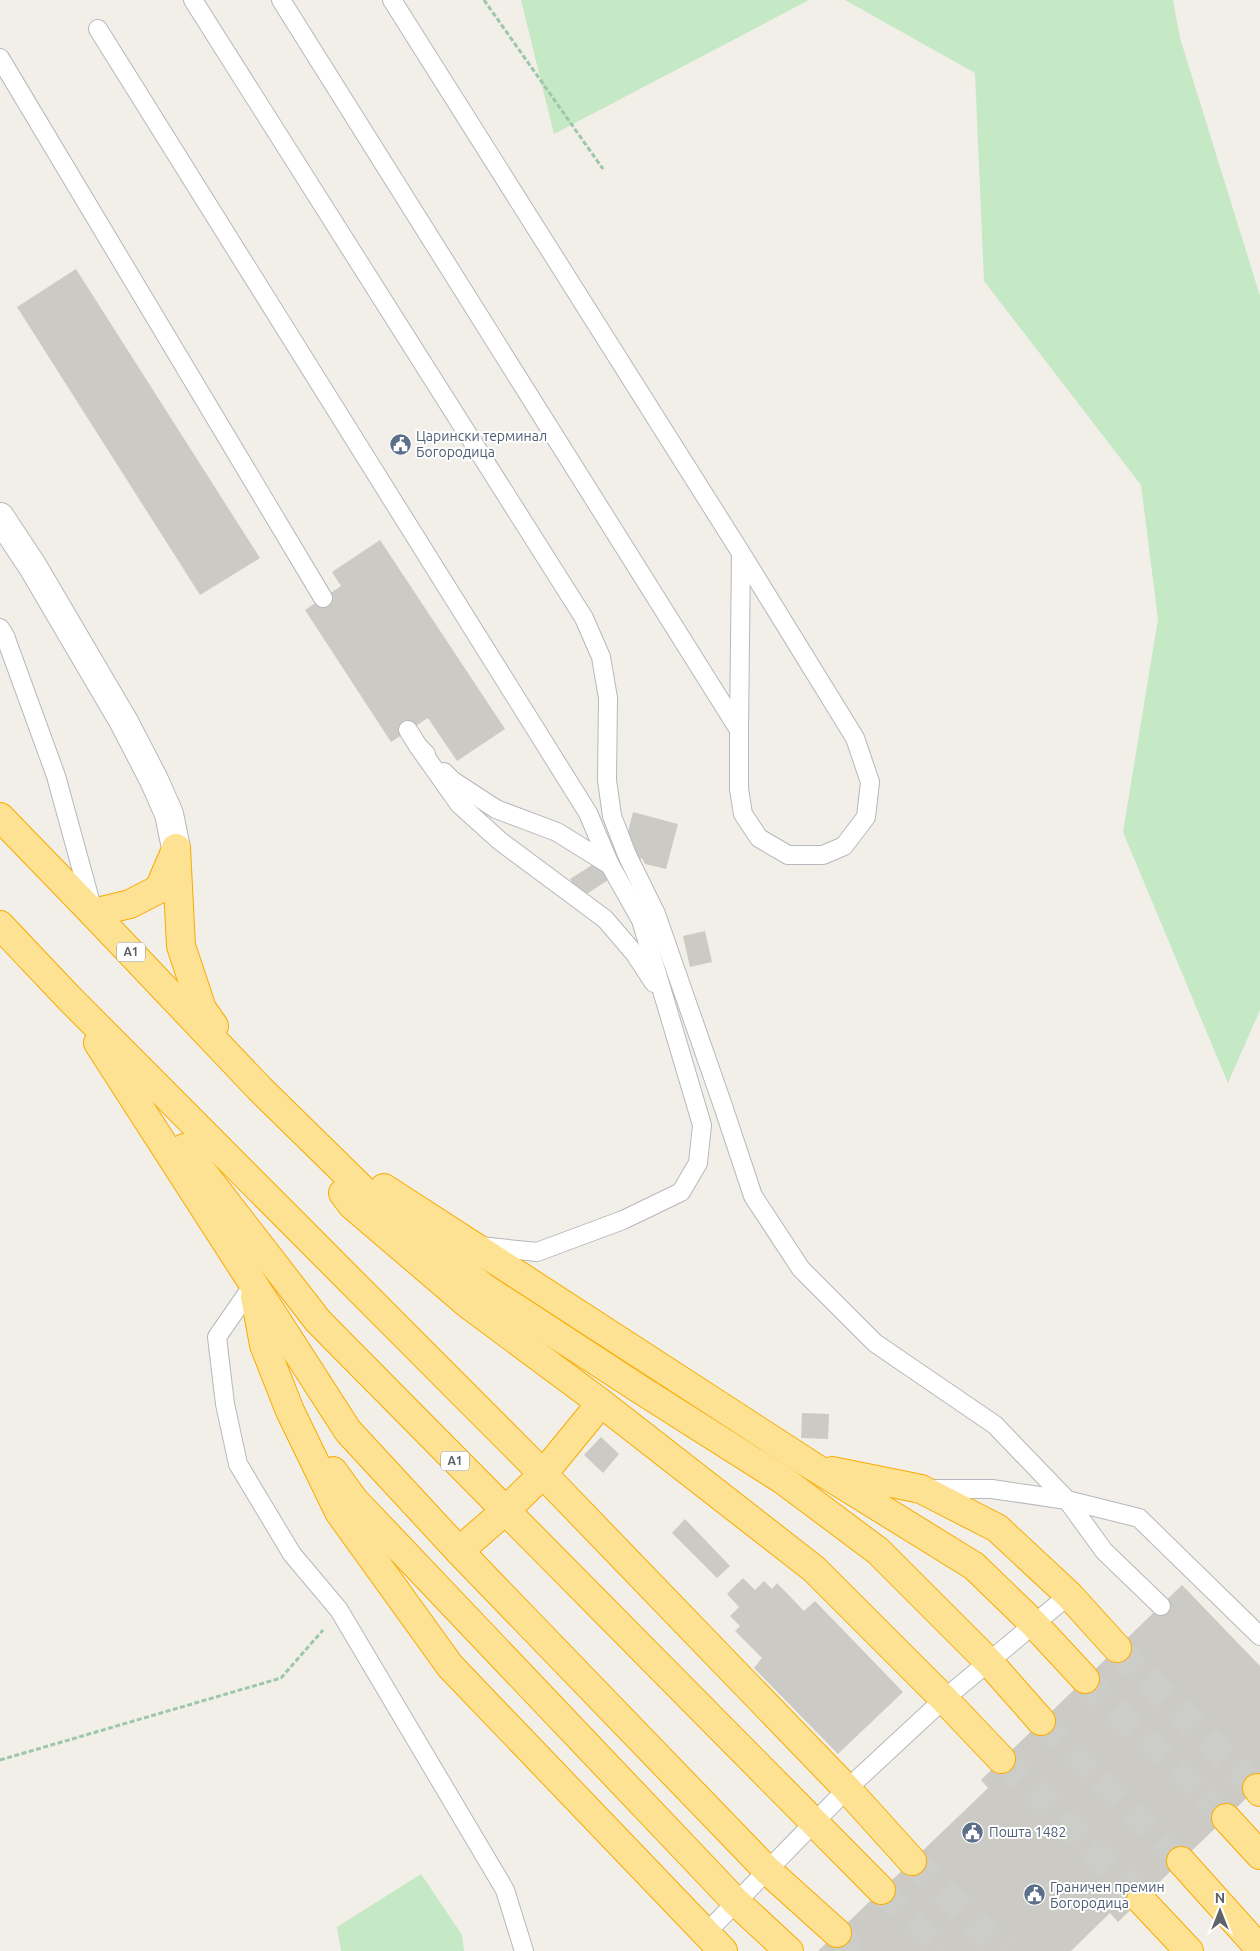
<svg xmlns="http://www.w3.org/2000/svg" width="1260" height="1951" font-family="Ubuntu,sans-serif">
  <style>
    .green { fill: #c5e8c5 }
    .building { fill: #cccac5 }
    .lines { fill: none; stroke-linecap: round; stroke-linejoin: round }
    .highway-tunnel { stroke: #ccccc8; stroke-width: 28; stroke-dasharray: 28 14; stroke-linecap: butt }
    .lane-casing { stroke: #b5b8bc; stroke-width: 20 }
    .street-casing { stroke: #b5b8bc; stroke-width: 30 }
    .highway-casing { stroke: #f9ab00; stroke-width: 30 }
    .path { stroke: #9cc7a9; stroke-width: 3; stroke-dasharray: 5 2.5; stroke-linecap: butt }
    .lane { stroke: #fff; stroke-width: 18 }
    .street { stroke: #fff; stroke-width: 28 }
    .highway { stroke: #fde293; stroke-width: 28 }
    .labels { text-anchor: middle; stroke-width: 4; stroke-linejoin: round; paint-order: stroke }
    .shield { fill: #fff; stroke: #8f9295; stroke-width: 1 }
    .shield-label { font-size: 12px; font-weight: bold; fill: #5f6368 }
    .service-label { font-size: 14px; fill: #4e5e75; stroke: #fff; text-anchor: start }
  </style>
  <rect width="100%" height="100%" fill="#f1efe8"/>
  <g class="green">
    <polygon points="521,0 809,0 554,134"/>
    <polygon points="845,0 1173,0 1180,38 1260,296 1260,1010 1228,1083 1123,832 1158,619 1141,485 984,281 975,73"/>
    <polygon points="421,1874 462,1935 464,1951 341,1951 337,1927"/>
  </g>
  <g class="building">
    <polygon points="76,269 260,558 200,595 17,307"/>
    <polygon points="380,540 505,729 457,761 428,718 391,742 305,610 341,586 332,572"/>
    <polygon points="633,812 678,824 666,869 645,864 642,858 582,897 570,879 630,841 627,836"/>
    <polygon points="705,931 712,962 690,967 683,936"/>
    <polygon points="802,1413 829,1414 828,1439 801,1438"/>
    <polygon points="601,1437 619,1454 603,1473 584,1455"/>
    <polygon points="685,1519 730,1566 717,1578 672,1533"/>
    <polygon points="743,1578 755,1590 764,1581 772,1589 777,1583 804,1611 815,1601 903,1692 838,1754 754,1668 762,1658 735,1631 740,1626 730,1616 739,1607 727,1594"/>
    <polygon points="1182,1585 1260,1666 1260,1785 1118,1922 1110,1913 1071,1951 818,1951 988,1788 981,1780"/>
  </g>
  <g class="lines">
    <g class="highway-tunnel">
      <polyline points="1117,1648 1257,1788"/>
      <polyline points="1085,1679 1226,1818"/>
      <polyline points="1041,1721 1181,1861"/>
      <polyline points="1001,1759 1141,1900"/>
      <polyline points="912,1861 1005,1951"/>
      <polyline points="881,1890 942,1951"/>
      <polyline points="837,1933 855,1951"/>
    </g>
    <defs>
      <g id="lane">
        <polyline points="193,0 584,618 601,657 608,698 607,780 612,816 627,855 656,914 722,1103 753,1196 801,1269 875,1343 995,1425 1067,1500 1139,1518 1260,1636"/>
        <polyline points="281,0 739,730 739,789 743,814 759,838 788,855 823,855 844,846 866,817 870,782 855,738 741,553 392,0"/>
        <polyline points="98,29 588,813 610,865 641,920 702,1125 698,1163 681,1192 623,1220 537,1252 480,1246"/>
        <polyline points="0,58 323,598"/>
        <polyline points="0,628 5,636 56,776 92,907"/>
        <polyline points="408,730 418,746 426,754"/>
        <polyline points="739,730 741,553"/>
        <polyline points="418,746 459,804 500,841 605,919 635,954 654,983"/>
        <polyline points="444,772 453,781 496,809 557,832 610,865"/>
        <polyline points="253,1285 217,1337 225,1404 238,1464 292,1554 339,1610 505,1890 524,1951"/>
        <polyline points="928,1489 992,1489 1067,1500 1104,1551 1161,1606"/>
        <polyline points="706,1933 847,1789 944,1699 1069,1595"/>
      </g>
      <polyline id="street" points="0,517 33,567 124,722 154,780 169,814 176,848"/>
      <g id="highway">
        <polyline points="0,817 93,913 260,1089 364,1191 483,1287 641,1390 783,1480 878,1551 989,1662 1041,1721"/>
        <polyline points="176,848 181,946 202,1009 214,1026"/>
        <polyline points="93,913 130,904 159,889 174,854"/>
        <polyline points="0,925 69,998 543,1474 847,1789 912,1861"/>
        <polyline points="98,1043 348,1431 459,1551 767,1870 837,1933"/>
        <polyline points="184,1148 318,1321 881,1890"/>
        <polyline points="384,1188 814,1467 974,1566 1034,1624 1085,1679"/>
        <polyline points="343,1193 352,1205 469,1305 601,1403 814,1569 944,1699 1001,1759"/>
        <polyline points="255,1296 264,1345 290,1411 339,1512 450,1666 723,1951"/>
        <polyline points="333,1471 354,1500 736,1902 789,1951"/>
        <polyline points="832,1471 921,1489 997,1528 1069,1595 1117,1648"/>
        <polyline points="459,1551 505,1511 543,1474 601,1403"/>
        <polyline points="1257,1788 1260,1792"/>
        <polyline points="1226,1818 1260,1855"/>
        <polyline points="1181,1861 1260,1949"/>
        <polyline points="1141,1900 1189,1951"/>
      </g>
    </defs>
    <use href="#lane" class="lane-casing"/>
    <use href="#street" class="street-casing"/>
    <use href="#highway" class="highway-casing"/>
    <g class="path">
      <polyline points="484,0 603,169"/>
      <polyline points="0,1760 281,1678 323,1630"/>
    </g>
    <use href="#lane" class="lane"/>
    <use href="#street" class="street"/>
    <use href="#highway" class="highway"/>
  </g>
  <defs>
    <symbol id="civic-disc" viewBox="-11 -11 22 22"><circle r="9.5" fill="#5c6f8a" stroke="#fff"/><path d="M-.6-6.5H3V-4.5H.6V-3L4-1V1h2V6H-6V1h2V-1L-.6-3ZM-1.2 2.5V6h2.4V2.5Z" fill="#fff"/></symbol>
  </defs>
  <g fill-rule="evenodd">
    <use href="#civic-disc" x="388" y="432" width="25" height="25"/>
    <use href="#civic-disc" x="960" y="1820" width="25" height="25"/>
    <use href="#civic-disc" x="1022" y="1882" width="25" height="25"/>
  </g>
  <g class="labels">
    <g class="shield">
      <rect x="117" y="942.5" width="28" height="19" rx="4"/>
      <rect x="441" y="1451.5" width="28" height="19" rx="4"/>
    </g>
    <g class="shield-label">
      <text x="131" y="956">A1</text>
      <text x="455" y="1465">A1</text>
    </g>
    <g class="service-label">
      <text x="416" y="441">Царински терминал<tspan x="416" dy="16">Богородица</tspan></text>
      <text x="989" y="1837">Пошта 1482</text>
      <text x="1050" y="1892">Граничен премин<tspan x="1050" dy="16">Богородица</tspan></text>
    </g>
  </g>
  <g transform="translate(1220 1911)" stroke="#ffffff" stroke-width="4" paint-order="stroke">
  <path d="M0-4L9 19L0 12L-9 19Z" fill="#5f6368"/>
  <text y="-8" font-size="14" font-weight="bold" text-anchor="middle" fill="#5f6368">N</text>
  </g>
</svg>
